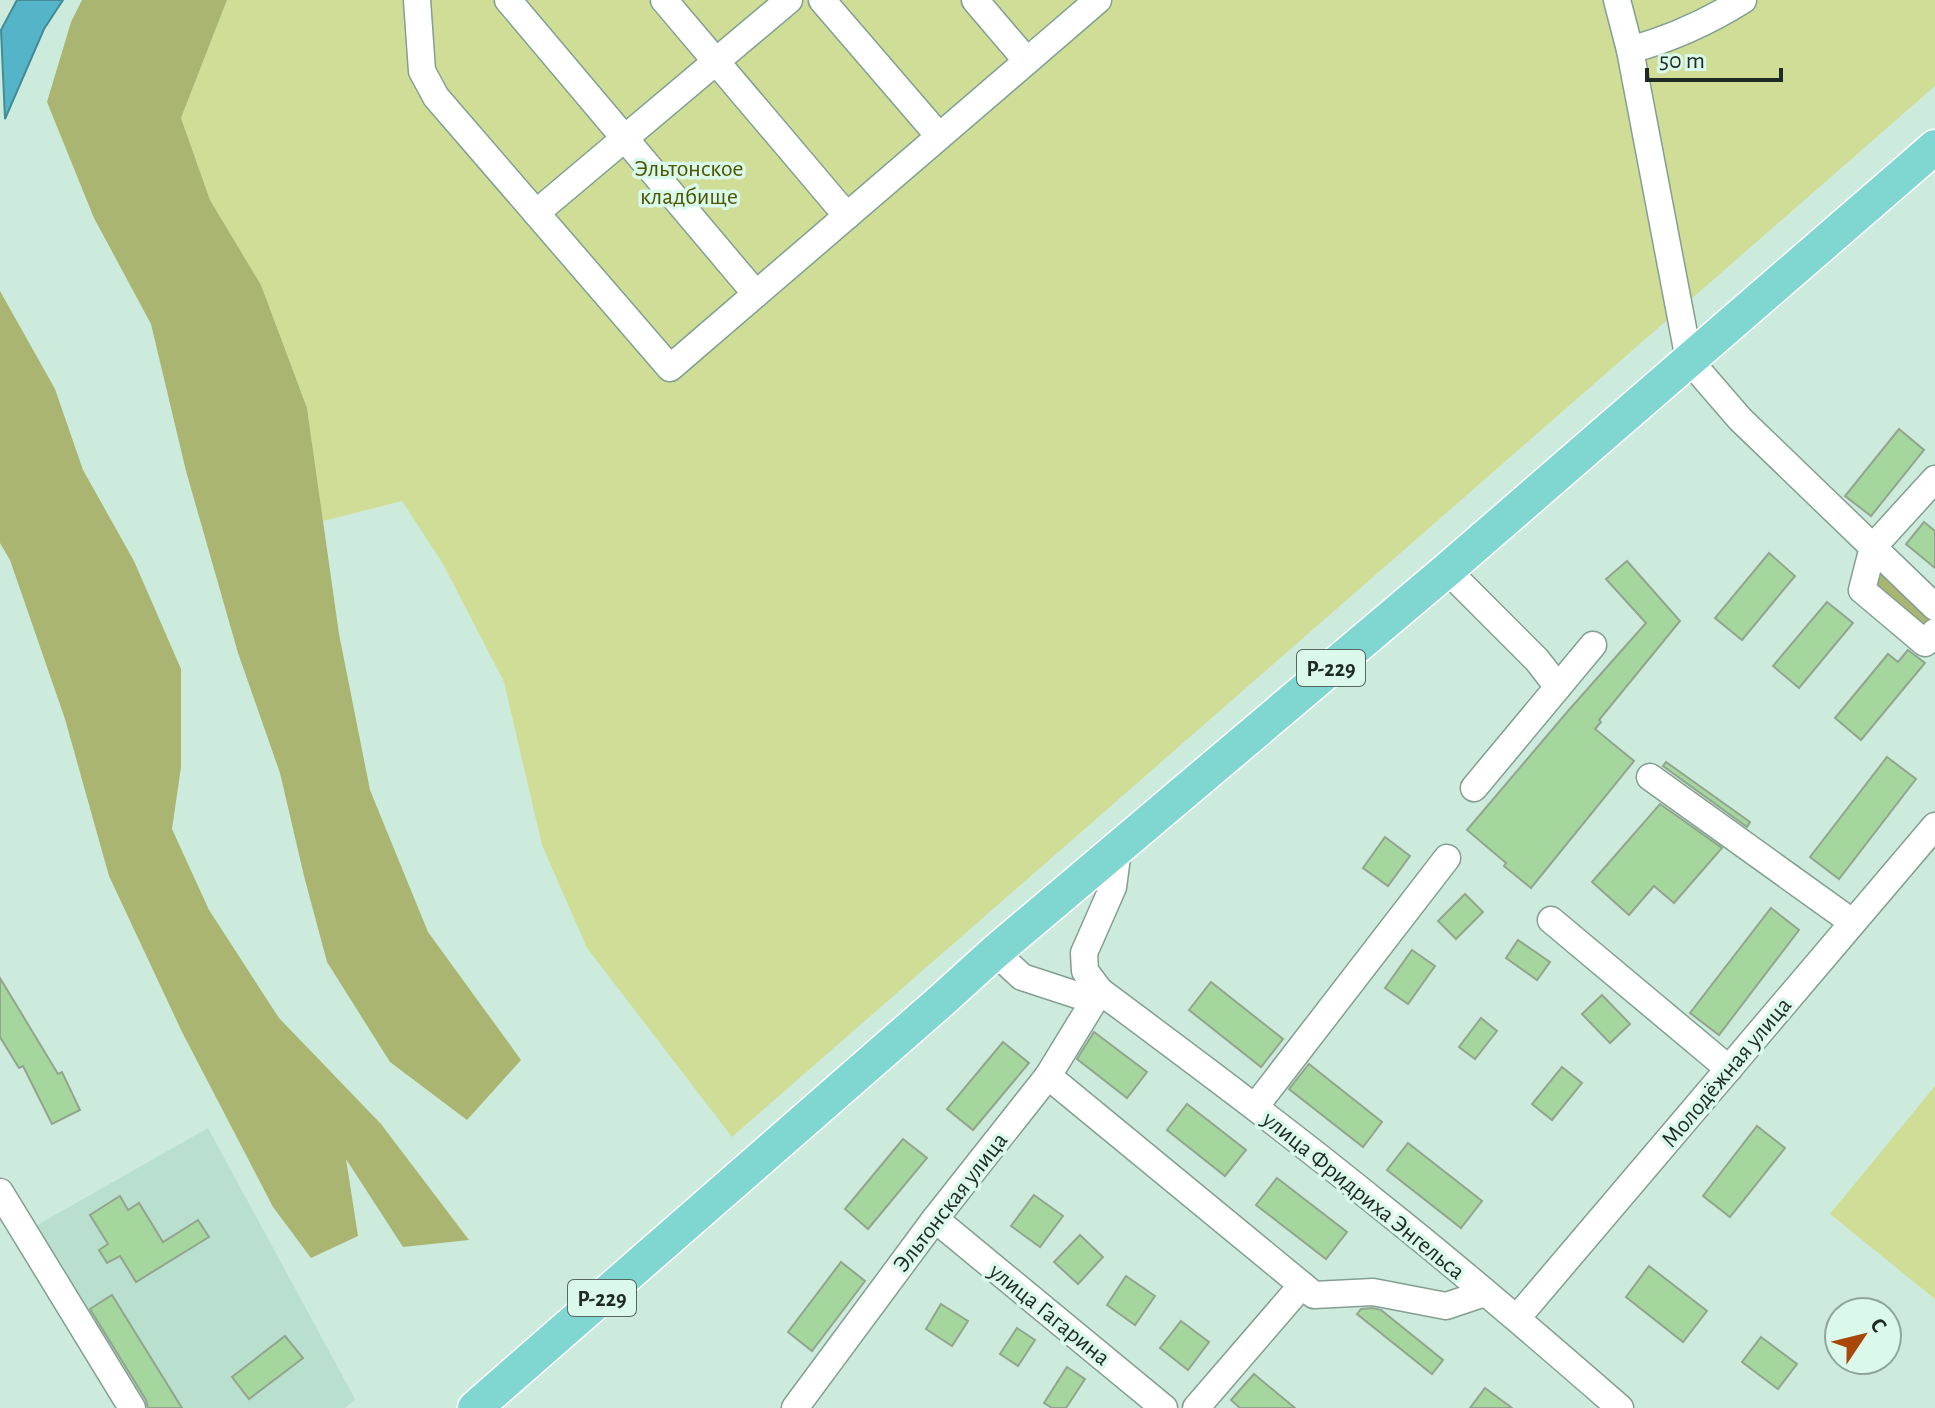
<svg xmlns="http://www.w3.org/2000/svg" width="1935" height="1408" font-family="'Alegreya Sans',sans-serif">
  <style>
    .built { fill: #b9e0ce }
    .green { fill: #d0dd97 }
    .forest { fill: #a9b570 }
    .water { fill: #55b5c8; stroke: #458b97; stroke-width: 2 }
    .building { fill: #a5d69d; stroke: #92a58f; stroke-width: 2 }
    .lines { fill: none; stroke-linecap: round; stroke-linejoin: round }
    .minor-casing { stroke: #829f91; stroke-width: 29 }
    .major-casing { stroke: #fff; stroke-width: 37 }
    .minor { stroke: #fff; stroke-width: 26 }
    .major { stroke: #80d6d1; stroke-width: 34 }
    .labels { text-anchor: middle; stroke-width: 7; stroke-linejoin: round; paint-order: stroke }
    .shield { fill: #daf9ea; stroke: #576860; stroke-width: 2 }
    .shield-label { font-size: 22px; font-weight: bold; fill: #1f2a25 }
    .park-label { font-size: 24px; fill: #4c5600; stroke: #daf9ea }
    .street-label { font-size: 24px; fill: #1f2a25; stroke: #daf9ea }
  </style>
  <rect width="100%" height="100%" fill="#cdebdc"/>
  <polygon class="built" points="208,1128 355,1399 345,1408 139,1408 32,1228"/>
  <g class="green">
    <polygon points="227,0 1935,0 1935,86 732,1137 587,948 542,845 504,682 443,564 402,501 323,521 307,408 261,285 210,200 181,118"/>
    <polygon points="1935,1086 1935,1299 1830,1214"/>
  </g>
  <g class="forest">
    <polygon points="82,0 227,0 181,118 210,200 261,285 307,408 339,634 370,790 428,932 521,1060 467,1120 390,1062 327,962 304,876 280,773 238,653 186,471 151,324 94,218 47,102 71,22"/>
    <polygon points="0,291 55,389 83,470 134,561 181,669 181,767 172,829 209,910 279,1018 381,1124 469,1240 403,1247 346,1159 358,1236 311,1258 273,1207 182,1032 109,876 65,719 10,560 0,543"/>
    <polygon points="1882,572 1931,616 1920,627 1874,586"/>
  </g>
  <polygon class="water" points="17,0 63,0 44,29 5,119 1,30"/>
  <g class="building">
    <polygon points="1899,429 1924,450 1871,516 1845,496"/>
    <polygon points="1924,522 1935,531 1935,568 1906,544"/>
    <polygon points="1769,553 1795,576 1742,640 1715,618"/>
    <polygon points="1627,561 1680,621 1599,720 1601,722 1595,729 1634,761 1531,888 1504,866 1506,863 1467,830 1568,711 1646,623 1606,579"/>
    <polygon points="1827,602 1853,623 1799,688 1773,666"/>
    <polygon points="1908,650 1925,663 1861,740 1835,718 1888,654 1898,662"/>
    <polygon points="1887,757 1916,779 1839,879 1810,857"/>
    <polygon points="1666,762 1750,822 1747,827 1663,766"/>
    <polygon points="1660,804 1722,848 1674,903 1654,886 1629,915 1592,882"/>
    <polygon points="1385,837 1410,856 1388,886 1363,868"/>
    <polygon points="1465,894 1483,912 1456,939 1438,921"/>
    <polygon points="1771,908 1799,930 1719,1035 1690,1013"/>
    <polygon points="1518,940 1550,962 1537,980 1506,958"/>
    <polygon points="1412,950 1435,966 1408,1004 1385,988"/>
    <polygon points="0,978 58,1074 62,1072 80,1110 52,1124 23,1066 19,1068 0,1037"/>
    <polygon points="1211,982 1283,1039 1261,1067 1189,1010"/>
    <polygon points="1602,995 1630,1024 1610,1043 1582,1014"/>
    <polygon points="1481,1018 1497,1031 1475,1059 1459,1047"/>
    <polygon points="1094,1032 1147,1072 1127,1098 1077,1059"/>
    <polygon points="1003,1042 1029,1063 973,1130 947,1109"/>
    <polygon points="1309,1064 1382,1122 1363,1147 1289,1089"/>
    <polygon points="1562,1067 1582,1083 1552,1120 1532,1104"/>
    <polygon points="1187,1104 1246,1150 1225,1176 1167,1130"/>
    <polygon points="1757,1126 1785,1148 1730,1217 1703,1196"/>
    <polygon points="903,1139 927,1158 868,1229 845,1209"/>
    <polygon points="1408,1143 1482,1201 1461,1228 1387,1170"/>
    <polygon points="1277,1178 1347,1232 1326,1259 1256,1205"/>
    <polygon points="1034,1195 1063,1216 1040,1247 1011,1226"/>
    <polygon points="120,1196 128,1210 139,1203 163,1242 198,1220 209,1237 136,1282 120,1256 107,1263 99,1250 108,1244 90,1215"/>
    <polygon points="1080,1235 1103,1257 1078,1284 1054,1262"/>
    <polygon points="841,1262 865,1281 812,1351 788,1332"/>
    <polygon points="1649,1266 1707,1311 1683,1342 1626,1297"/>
    <polygon points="1126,1276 1155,1296 1135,1325 1107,1305"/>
    <polygon points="112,1295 182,1408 148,1408 146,1400 90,1309"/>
    <polygon points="941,1304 968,1321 952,1346 926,1329"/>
    <polygon points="1372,1308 1381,1310 1443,1360 1432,1374 1357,1314 1361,1309"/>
    <polygon points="1181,1321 1209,1342 1188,1370 1160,1348"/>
    <polygon points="1017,1328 1035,1340 1018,1366 1000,1354"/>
    <polygon points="285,1336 303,1358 249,1399 232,1377"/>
    <polygon points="1761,1337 1797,1364 1778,1389 1742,1362"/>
    <polygon points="1067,1367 1085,1379 1066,1408 1052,1408 1044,1403"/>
    <polygon points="1254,1374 1295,1408 1240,1408 1231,1400"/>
    <polygon points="1485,1388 1512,1408 1470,1408"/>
  </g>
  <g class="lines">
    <defs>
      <g id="minor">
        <polyline points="417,0 422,71 436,97 670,368 1098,0"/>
        <polyline points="508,0 756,294"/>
        <polyline points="664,0 847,216"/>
        <polyline points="822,0 939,136"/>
        <polyline points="975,0 1027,61"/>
        <polyline points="1617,0 1630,50 1689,360 1740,419 1935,607"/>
        <path d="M1630 50C1670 39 1708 22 1743 0"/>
        <polyline points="536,213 789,0"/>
        <polyline points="1935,479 1873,547 1862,590 1925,643 1935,632"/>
        <polyline points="1447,570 1537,660 1558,687"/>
        <polyline points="1650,777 1852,922"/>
        <polyline points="1474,788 1593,645"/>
        <polyline points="1551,920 1729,1069"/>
        <path d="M995 952 1022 977 1077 995 1100 991C1194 1061 1288 1131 1379 1205 1461 1270 1541 1339 1620 1408"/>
        <polyline points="1048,1076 1302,1285"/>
        <polyline points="1255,1107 1447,858"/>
        <polyline points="0,1192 132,1408"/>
        <polyline points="935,1219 1164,1408"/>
        <polyline points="1517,1318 1935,826"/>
        <polyline points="795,1408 935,1219 1048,1076 1100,991 1085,971 1084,953 1113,887 1118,849"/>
        <polyline points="1196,1408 1302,1285 1314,1295 1373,1292 1446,1306 1485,1293"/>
      </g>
      <polyline id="major" points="475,1408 941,1001 995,952 1447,570 1935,147"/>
    </defs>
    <use href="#minor" class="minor-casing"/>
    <use href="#major" class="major-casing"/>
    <use href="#minor" class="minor"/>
    <use href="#major" class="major"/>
  </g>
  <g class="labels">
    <g class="shield">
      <rect x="1297" y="650" width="68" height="36" rx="6"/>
      <rect x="568" y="1280" width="68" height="36" rx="6"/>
    </g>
    <g class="shield-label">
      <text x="1331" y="676">Р-229</text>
      <text x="602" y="1306">Р-229</text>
    </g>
    <g class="park-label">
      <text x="689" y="176">Эльтонское<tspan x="689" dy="28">кладбище</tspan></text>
    </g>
    <g class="street-label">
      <text transform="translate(1726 1072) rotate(-50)" y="8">Молодёжная улица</text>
      <text transform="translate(1364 1195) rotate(39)" y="8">улица Фридриха Энгельса</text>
      <text transform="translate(950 1202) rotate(-52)" y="8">Эльтонская улица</text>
      <text transform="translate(1050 1314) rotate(39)" y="8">улица Гагарина</text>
    </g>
  </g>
  <g transform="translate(1863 1336) rotate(55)"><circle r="38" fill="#daf9ea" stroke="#8fa69b" stroke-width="2"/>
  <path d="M0-6L14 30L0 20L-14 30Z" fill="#a94709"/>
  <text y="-12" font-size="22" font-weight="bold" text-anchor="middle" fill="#1f2a25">С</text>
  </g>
  <path d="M1647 68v12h134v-12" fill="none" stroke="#1f2a25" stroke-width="4"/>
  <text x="1659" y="68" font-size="24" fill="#1f2a25" stroke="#daf9ea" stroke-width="6" paint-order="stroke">50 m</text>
</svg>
